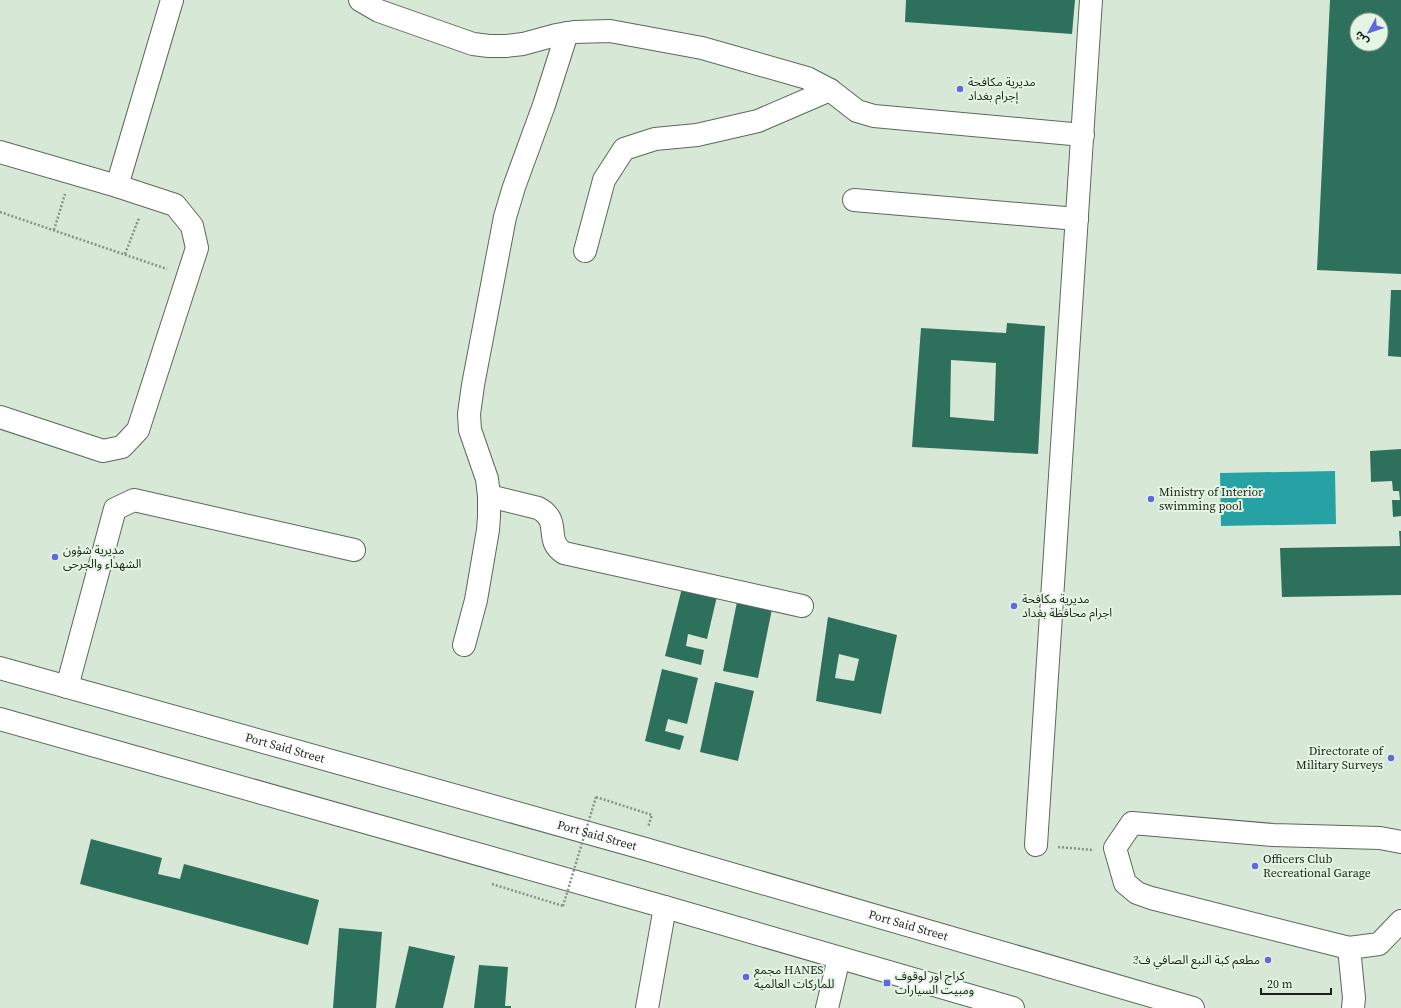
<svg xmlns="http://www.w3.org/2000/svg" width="1401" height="1008" font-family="'Source Serif 4','Noto Sans Arabic',serif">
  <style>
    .water { fill: #26a2a5 }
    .building { fill: #2d715d; fill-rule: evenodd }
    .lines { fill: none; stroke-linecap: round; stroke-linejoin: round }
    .minor-casing { stroke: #5a6a5a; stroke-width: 24 }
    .major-casing { stroke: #5a6a5a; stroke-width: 24 }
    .path { stroke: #869385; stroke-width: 2.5; stroke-dasharray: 2 2; stroke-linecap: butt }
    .minor { stroke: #fff; stroke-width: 22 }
    .major { stroke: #fff; stroke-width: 22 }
    .path-bridge { stroke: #869385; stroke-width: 2.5; stroke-dasharray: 2 2; stroke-linecap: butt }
    .poi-dot { fill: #6267e0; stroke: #e4f6e3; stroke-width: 1.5 }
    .labels { text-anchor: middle; stroke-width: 4; stroke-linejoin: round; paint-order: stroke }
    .poi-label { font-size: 12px; fill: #1b211a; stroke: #e4f6e3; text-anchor: start }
    .street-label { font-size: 12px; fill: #1b211a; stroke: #e4f6e3 }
  </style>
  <rect width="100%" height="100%" fill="#d7e9d6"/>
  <polygon class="water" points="1335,471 1336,524 1221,526 1220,473"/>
  <g class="building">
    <polygon points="906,0 1075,0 1072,34 905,22"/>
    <path d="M1330 0H1401V274L1317 270ZM1357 20H1381V44H1357Z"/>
    <polygon points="1391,290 1401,290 1401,357 1388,356"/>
    <path d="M1007 323 1045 326 1038 454 912 447 921 328 1006 333ZM951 360 996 363 994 421 950 417Z"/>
    <polygon points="1401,449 1401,516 1393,517 1392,500 1400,500 1399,491 1393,491 1392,481 1371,482 1370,451"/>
    <polygon points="1399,531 1401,531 1401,595 1282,597 1280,548 1400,546"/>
    <polygon points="683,584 718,592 707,639 688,634 686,646 704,650 701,665 665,656"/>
    <polygon points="737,602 772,609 758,678 723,671"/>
    <path d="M828 617 897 635 881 714 816 701ZM839 654 859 659 854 681 835 678Z"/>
    <polygon points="662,669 698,678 687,724 668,719 665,731 684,736 680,750 645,741"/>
    <polygon points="715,682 754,691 738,761 700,752"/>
    <polygon points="91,839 162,858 158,874 180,879 184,864 319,900 308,945 80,884"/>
    <polygon points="339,928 382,932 376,1008 333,1008"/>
    <polygon points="409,946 455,956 443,1008 395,1008"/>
    <polygon points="479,965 508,967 505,1006 511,1006 511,1008 474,1008"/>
  </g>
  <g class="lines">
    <defs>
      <g id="minor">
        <polyline points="360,0 379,11 473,44 489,46 506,46 523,44 556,35 574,32 610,31 702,48 807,78 830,90 857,111 874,116 1083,135"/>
        <polyline points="0,152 117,186 175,205 192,226 197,248 138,430 122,447 103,451 0,417"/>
        <polyline points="117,186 172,0"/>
        <polyline points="854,200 1077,219"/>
        <polyline points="585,251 604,180 624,149 655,139 697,135 758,121 830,90"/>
        <path d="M489 496 538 508C563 521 543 540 564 553L802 606"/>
        <polyline points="464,645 476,600 488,530 489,516 489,496 487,479 470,430 469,414 473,385 505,217 514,187 544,105 567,33"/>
        <polyline points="67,687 115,509 134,500 354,550"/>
        <polyline points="1036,845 1091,0"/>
        <polyline points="1349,948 1379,944 1401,921"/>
        <polyline points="647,1008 665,907"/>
        <polyline points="827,1008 839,958"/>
        <polyline points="1353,1008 1354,998 1349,948 1151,898 1137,893 1125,883 1115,848 1132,823 1273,835 1380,838 1401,842"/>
      </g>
      <g id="major">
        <path id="s1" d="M0 668 642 848 1193 1008"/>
        <polyline points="0,719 665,907 1013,1008"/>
      </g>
    </defs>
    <use href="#minor" class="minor-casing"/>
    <use href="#major" class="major-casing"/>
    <g class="path">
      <polyline points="0,212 167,269"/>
      <polyline points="54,230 65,194"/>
      <polyline points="125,254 139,218"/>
      <polyline points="596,797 652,815 648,827"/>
      <polyline points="1058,847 1093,850"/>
      <polyline points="492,884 563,906"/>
    </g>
    <use href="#minor" class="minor"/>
    <use href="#major" class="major"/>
    <polyline class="path-bridge" points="563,906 596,797"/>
  </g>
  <g class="poi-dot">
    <circle cx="960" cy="89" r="4"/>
    <circle cx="1151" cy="499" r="4"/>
    <circle cx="55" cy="557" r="4"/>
    <circle cx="1014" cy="606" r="4"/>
    <circle cx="1391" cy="758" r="4"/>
    <circle cx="1255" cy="866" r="4"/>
    <circle cx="1268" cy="960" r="4"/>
    <circle cx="746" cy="977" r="4"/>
    <rect x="883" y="979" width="8" height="8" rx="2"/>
  </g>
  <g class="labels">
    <g class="poi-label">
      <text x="968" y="86">مديرية مكافحة<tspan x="968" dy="14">إجرام بغداد</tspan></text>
      <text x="1159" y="496">Ministry of Interior<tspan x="1159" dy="14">swimming pool</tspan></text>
      <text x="63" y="554">مديرية شؤون<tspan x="63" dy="14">الشهداء والجرحى</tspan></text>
      <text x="1022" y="603">مديرية مكافحة<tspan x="1022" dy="14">اجرام محافظة بغداد</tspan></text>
      <text x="1383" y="755" text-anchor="end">Directorate of<tspan x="1383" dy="14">Military Surveys</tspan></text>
      <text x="1263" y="863">Officers Club<tspan x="1263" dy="14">Recreational Garage</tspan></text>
      <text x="1260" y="964" text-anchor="end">مطعم كبة النبع الصافي ف3</text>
      <text x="754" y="974">مجمع HANES<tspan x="754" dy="14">للماركات العالمية</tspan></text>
      <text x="895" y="980">كراج اور لوقوف<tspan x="895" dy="14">ومبيت السيارات</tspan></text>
    </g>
    <g class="street-label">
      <text dy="4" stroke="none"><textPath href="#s1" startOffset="296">Port Said Street</textPath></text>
      <text dy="4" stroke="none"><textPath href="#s1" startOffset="620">Port Said Street</textPath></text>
      <text dy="4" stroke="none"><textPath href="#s1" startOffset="944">Port Said Street</textPath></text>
    </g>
  </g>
  <g transform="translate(1369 32) rotate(230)"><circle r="19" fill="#e4f6e3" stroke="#94a193"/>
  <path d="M0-3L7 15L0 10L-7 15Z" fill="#6267e0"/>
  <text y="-6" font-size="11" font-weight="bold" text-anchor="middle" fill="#1b211a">ش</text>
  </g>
  <path d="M1261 988v6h70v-6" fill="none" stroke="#1b211a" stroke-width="2"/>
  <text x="1267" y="988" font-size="12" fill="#1b211a" stroke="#e4f6e3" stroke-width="3" paint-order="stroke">20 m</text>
</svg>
